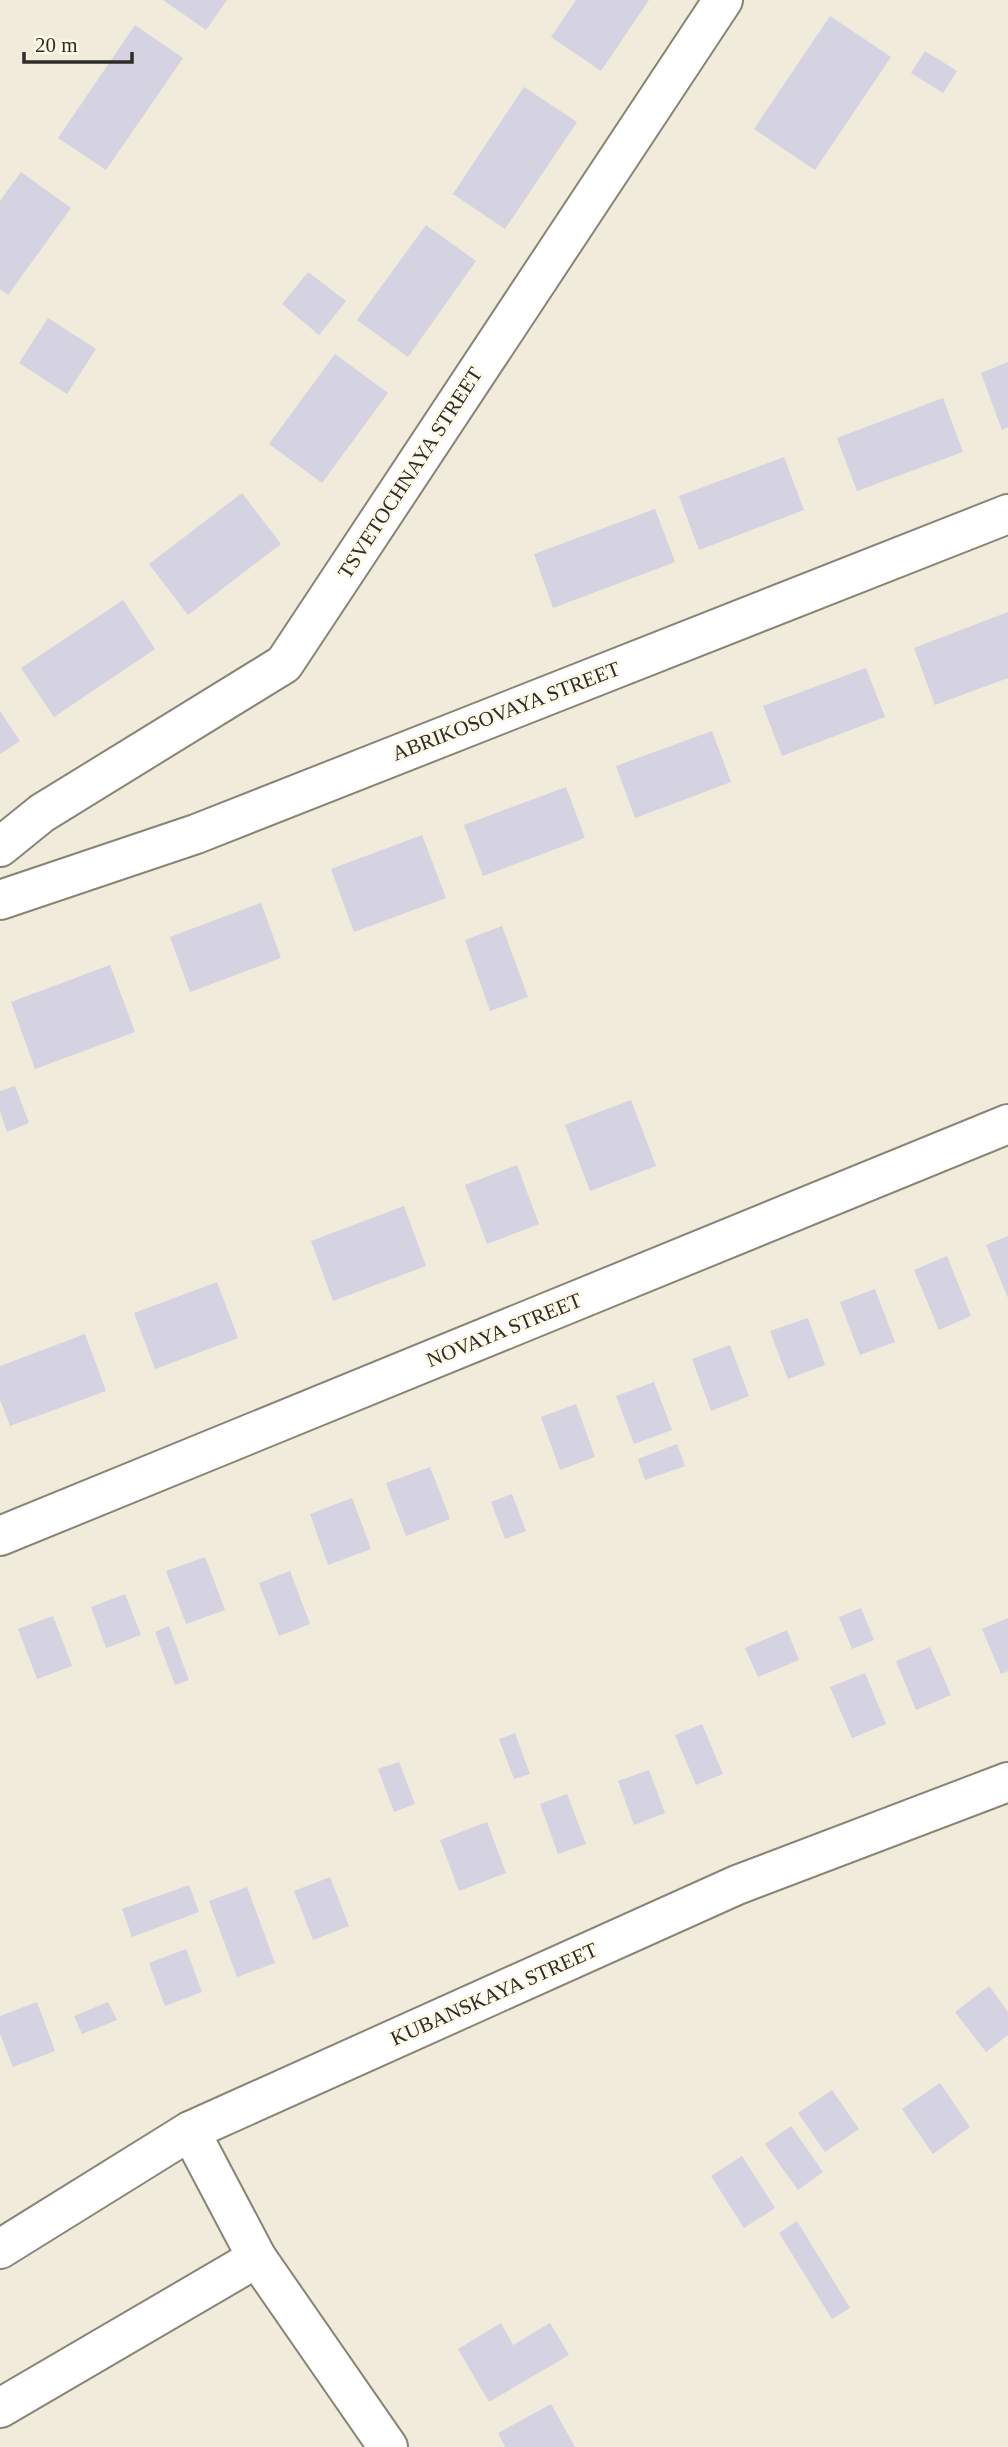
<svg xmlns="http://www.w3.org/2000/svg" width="1008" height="2447" font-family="'Times New Roman',serif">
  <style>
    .building { fill: #d5d2e2 }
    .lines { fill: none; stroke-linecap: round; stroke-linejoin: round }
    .minor-casing { stroke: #898475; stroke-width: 42 }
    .major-casing { stroke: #898475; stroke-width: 42 }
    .minor { stroke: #fff; stroke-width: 38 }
    .major { stroke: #fff; stroke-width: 38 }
    .labels { text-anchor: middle; stroke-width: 5; stroke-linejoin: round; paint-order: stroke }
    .street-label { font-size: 21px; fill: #2e2c26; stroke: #fef8e8 }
  </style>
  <rect width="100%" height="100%" fill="#f0ebda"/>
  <g class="building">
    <polygon points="163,0 227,0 206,30"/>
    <polygon points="576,0 649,0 601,71 551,37"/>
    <polygon points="830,16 891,57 815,170 754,129"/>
    <polygon points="135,25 183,58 106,170 58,138"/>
    <polygon points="925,51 957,71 943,93 911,73"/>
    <polygon points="524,87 577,122 505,229 453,194"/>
    <polygon points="21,172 71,208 8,295 0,289 0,201"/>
    <polygon points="426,225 476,261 408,357 357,320"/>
    <polygon points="308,272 346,301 319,335 282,304"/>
    <polygon points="48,318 96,349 67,394 19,363"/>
    <polygon points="335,354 388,393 322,483 269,444"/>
    <polygon points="1008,362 1008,427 1002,430 981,373"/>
    <polygon points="943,398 963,452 857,491 837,438"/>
    <polygon points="784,457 804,510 699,550 679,496"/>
    <polygon points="242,493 281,544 188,615 149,564"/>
    <polygon points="655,509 675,562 553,608 534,554"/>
    <polygon points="123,600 155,649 54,717 21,668"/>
    <polygon points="1008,612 1008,678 935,705 914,648"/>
    <polygon points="866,668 885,717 782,756 763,706"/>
    <polygon points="0,711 20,741 0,754"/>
    <polygon points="712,731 731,782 635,818 616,766"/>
    <polygon points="566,787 585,838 483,876 464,825"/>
    <polygon points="422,835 446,898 354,932 331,869"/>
    <polygon points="261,903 281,958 190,992 170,937"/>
    <polygon points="502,926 528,997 490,1011 465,940"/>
    <polygon points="110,965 135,1032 35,1069 11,1002"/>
    <polygon points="15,1086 29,1123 7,1132 0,1111 0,1091"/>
    <polygon points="631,1100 656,1166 590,1191 565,1125"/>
    <polygon points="517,1165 539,1224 487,1244 465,1185"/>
    <polygon points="404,1206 426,1266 333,1301 311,1241"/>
    <polygon points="1008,1236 1008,1298 986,1245"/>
    <polygon points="947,1256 971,1316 939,1330 914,1270"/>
    <polygon points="217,1282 238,1338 155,1369 134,1313"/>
    <polygon points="875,1289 895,1342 860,1355 840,1302"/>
    <polygon points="808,1318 825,1365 788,1379 770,1331"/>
    <polygon points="85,1334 106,1391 10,1426 0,1400 0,1366"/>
    <polygon points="730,1345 749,1396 711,1411 692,1359"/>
    <polygon points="654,1382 672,1430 634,1444 616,1396"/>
    <polygon points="576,1404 595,1457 560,1470 541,1417"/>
    <polygon points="677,1444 685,1466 645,1480 638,1459"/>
    <polygon points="430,1467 450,1519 406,1536 386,1483"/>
    <polygon points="512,1494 526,1531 505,1539 491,1502"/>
    <polygon points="352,1498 371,1549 328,1565 310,1514"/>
    <polygon points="205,1557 225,1610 186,1624 166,1571"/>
    <polygon points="290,1571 310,1624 279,1636 259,1583"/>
    <polygon points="125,1594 141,1635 106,1648 91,1607"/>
    <polygon points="861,1608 874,1640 852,1649 839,1617"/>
    <polygon points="53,1616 72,1666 37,1679 18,1629"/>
    <polygon points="1008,1618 1008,1671 1001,1674 982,1629"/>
    <polygon points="169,1626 189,1680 175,1685 155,1632"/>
    <polygon points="787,1630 799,1660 758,1677 745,1648"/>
    <polygon points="930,1647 951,1695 916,1710 896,1661"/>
    <polygon points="865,1673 886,1724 852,1738 830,1687"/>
    <polygon points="702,1724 723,1774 696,1785 675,1735"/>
    <polygon points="515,1733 530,1774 514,1779 499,1739"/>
    <polygon points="399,1762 415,1804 394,1812 378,1769"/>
    <polygon points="649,1770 665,1813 634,1825 618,1781"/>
    <polygon points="567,1794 586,1844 558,1854 540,1804"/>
    <polygon points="487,1822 506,1873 459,1891 440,1840"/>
    <polygon points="330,1877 349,1926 313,1940 294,1891"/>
    <polygon points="189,1885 199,1912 132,1937 122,1909"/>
    <polygon points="247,1887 275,1963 237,1977 209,1901"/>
    <polygon points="186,1949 202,1992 165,2006 149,1963"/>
    <polygon points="989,1986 1008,2012 1008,2035 986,2052 955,2012"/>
    <polygon points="37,2002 55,2051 13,2067 0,2034 0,2016"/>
    <polygon points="108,2002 117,2020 82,2034 74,2016"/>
    <polygon points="940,2083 970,2127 933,2154 902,2109"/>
    <polygon points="832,2090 859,2129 825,2152 798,2113"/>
    <polygon points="791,2126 823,2172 798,2190 765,2144"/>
    <polygon points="742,2156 775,2208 744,2228 711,2176"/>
    <polygon points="797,2221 850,2308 832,2319 779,2233"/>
    <polygon points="501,2323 513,2345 550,2323 569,2355 489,2402 458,2349"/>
    <polygon points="551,2404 575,2447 505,2447 498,2433"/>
  </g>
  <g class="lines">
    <defs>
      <g id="minor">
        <polyline points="0,847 42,813 284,664 723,0"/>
        <polyline points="0,900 196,834 1008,514"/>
        <polyline points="0,1536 1008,1124"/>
        <polyline points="190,2131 257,2258 388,2447"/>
        <polyline points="0,2408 257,2258"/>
      </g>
      <polyline id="major" points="0,2249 190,2131 737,1885 1008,1782"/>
    </defs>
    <use href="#minor" class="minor-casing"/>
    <use href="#major" class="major-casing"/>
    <use href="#minor" class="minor"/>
    <use href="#major" class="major"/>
  </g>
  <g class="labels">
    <g class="street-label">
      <text transform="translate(410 473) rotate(-57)" y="7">TSVETOCHNAYA STREET</text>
      <text transform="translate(506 711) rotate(-21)" y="7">ABRIKOSOVAYA STREET</text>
      <text transform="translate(504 1330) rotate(-22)" y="7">NOVAYA STREET</text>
      <text transform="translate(494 1994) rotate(-24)" y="7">KUBANSKAYA STREET</text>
    </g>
  </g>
  <path d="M24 52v10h108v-10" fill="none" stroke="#2e2c26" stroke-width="3.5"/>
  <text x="35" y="52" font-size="21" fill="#2e2c26" stroke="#fef8e8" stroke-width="5" paint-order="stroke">20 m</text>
</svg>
